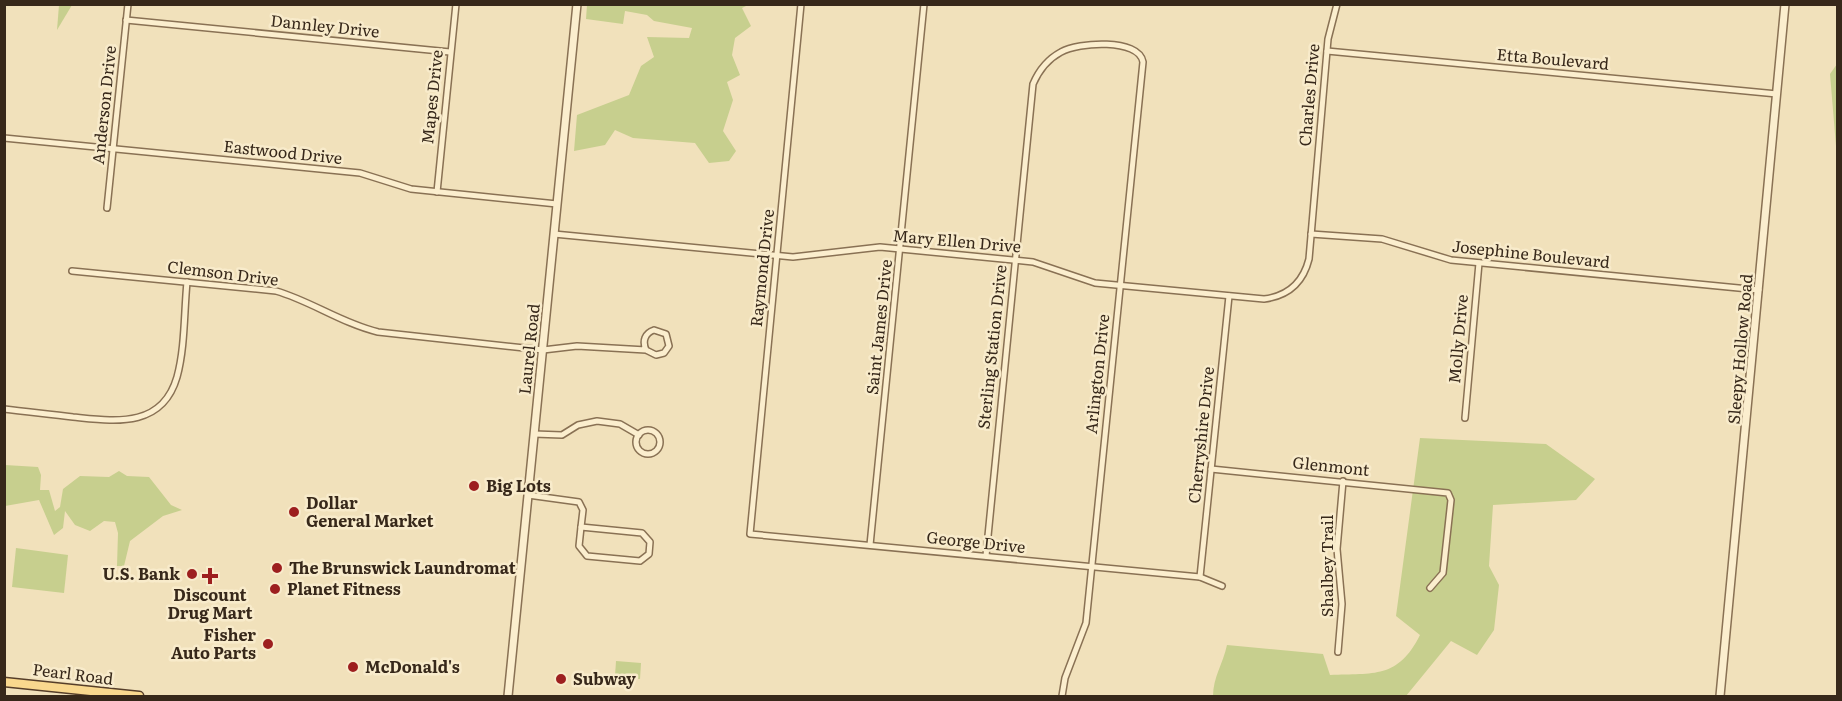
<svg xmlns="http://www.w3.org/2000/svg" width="1842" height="701" font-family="Literata,serif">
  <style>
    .green { fill: #c7cf8e }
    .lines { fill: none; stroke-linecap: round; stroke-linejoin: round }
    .minor-casing { stroke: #897154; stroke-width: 8 }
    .tertiary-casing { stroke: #897154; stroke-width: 10 }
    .primary-casing { stroke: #563e29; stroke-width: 11 }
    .minor { stroke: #fbeece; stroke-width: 5 }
    .tertiary { stroke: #fbeece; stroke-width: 7 }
    .primary { stroke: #f9d88e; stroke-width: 8 }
    .poi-dot { fill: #9d1f1f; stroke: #f8ebcb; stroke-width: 2 }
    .labels { text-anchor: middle; stroke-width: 5; stroke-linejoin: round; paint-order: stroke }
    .street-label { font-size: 16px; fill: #37281a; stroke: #f8ebcb }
    .poi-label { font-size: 16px; font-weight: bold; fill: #37281a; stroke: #f8ebcb; text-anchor: start }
  </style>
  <rect width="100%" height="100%" fill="#f1e1bb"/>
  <g class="green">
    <polygon points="59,5 72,5 57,30"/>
    <polygon points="587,5 748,5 742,8 751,26 735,38 732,55 740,75 727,82 733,100 723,131 736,151 729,161 709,163 695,143 633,138 615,130 605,145 574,151 577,115 629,95 641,66 654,57 647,37 689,38 692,28 654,21 647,15 625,11 623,24 586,19"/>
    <polygon points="1837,64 1837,158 1830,74"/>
    <path d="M1420 438 1546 444 1595 479 1576 500 1493 505 1489 566 1499 585 1494 630 1477 655 1451 641 1406 696H1213C1213 677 1223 664 1227 645L1323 654 1330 675C1374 673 1398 679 1420 635L1396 616Z"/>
    <polygon points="5,465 38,467 41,475 40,490 49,490 55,511 60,507 63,489 80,476 109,477 119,471 127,476 149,477 171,505 182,510 163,516 130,541 124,566 117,566 118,533 115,522 104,521 90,531 75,525 65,511 63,528 54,535 39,500 5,506"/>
    <polygon points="16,548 68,555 64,593 12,587"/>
    <polygon points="616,661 641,663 640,679 615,676"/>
  </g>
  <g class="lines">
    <defs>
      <g id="minor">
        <polyline points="801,4 750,534 1200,577 1222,586"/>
        <polyline points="126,20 450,52"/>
        <polyline points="1327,51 1777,94"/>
        <polyline points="4,138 360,173 411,189 557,204"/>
        <polyline points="437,192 456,4"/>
        <polyline points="107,208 128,4"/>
        <path d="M554 234 793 257 880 247 1033 262 1095 283 1264 299C1288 296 1303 283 1309 259L1328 39 1337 4"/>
        <polyline points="1311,234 1382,239 1451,260 1759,290"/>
        <path d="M72 271 276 291C311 301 341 323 378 332L543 350 577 346 646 350 656 355 664 353 669 346 666 334 654 330C645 333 642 341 646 350"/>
        <path d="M4 409C27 412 50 414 73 417 114 421 162 429 177 377 185 348 184 313 187 282"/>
        <polyline points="1465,418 1479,263"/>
        <circle cx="648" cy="442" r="12"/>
        <polyline points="534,434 562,435 578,425 597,421 620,424 639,435"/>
        <polyline points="1211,469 1448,493 1451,500 1443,573 1430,588"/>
        <polyline points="528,495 579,502 583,510 581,527"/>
        <polygon points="581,527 642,533 650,542 649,554 640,561 587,556 579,546"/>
        <polyline points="870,545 924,4"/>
        <path d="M986 556 1033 84C1039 70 1048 59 1061 52 1078 42 1139 38 1143 62L1086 623 1065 678 1062 696"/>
        <polyline points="1200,577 1229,296"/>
        <polyline points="1338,652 1342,604 1337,549 1343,481"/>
      </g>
      <g id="tertiary">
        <polyline points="508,696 577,4"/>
        <polyline points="1720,696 1785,4"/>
      </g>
      <polyline id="primary" points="4,682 139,696"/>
    </defs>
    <use href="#minor" class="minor-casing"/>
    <use href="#tertiary" class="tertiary-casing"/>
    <use href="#primary" class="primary-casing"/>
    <use href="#minor" class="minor"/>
    <use href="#tertiary" class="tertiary"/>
    <use href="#primary" class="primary"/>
  </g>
  <g class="poi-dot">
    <circle cx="474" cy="486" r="6"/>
    <circle cx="294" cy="512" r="6"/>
    <circle cx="277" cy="568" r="6"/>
    <circle cx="192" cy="574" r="6"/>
    <path d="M207 567h6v6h6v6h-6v6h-6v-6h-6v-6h6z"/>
    <circle cx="275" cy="589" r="6"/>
    <circle cx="268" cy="644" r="6"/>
    <circle cx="353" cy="667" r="6"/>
    <circle cx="561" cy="679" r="6"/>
  </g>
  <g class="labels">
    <g class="street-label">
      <text transform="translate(325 26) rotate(6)" y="6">Dannley Drive</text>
      <text transform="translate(1553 59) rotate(5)" y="6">Etta Boulevard</text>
      <text transform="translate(1309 95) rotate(-85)" y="6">Charles Drive</text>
      <text transform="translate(432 97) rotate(-84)" y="6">Mapes Drive</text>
      <text transform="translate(104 105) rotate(-84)" y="6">Anderson Drive</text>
      <text transform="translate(283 152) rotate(6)" y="6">Eastwood Drive</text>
      <text transform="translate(957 241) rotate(5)" y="6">Mary Ellen Drive</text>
      <text transform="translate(1531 254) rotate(6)" y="6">Josephine Boulevard</text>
      <text transform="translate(762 268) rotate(-84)" y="6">Raymond Drive</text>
      <text transform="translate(223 273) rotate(7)" y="6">Clemson Drive</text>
      <text transform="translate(879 327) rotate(-84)" y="6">Saint James Drive</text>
      <text transform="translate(1458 339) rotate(-85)" y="6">Molly Drive</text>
      <text transform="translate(992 347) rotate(-84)" y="6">Sterling Station Drive</text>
      <text transform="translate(529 349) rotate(-84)" y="6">Laurel Road</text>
      <text transform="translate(1740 349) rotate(-85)" y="6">Sleepy Hollow Road</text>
      <text transform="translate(1097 374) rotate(-84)" y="6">Arlington Drive</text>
      <text transform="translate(1201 435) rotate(-84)" y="6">Cherryshire Drive</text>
      <text transform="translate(1331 466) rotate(6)" y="6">Glenmont</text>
      <text transform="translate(976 542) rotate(6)" y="6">George Drive</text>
      <text transform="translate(1327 566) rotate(-90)" y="6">Shalbey Trail</text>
      <text transform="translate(73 674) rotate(7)" y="6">Pearl Road</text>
    </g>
    <g class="poi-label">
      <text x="486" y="492">Big Lots</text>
      <text x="306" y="509">Dollar<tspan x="306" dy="18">General Market</tspan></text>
      <text x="289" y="574">The Brunswick Laundromat</text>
      <text x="180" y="580" text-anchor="end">U.S. Bank</text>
      <text x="287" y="595">Planet Fitness</text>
      <text x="210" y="601" text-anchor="middle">Discount<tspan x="210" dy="18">Drug Mart</tspan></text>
      <text x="256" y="641" text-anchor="end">Fisher<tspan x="256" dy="18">Auto Parts</tspan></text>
      <text x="365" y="673">McDonald's</text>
      <text x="573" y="685">Subway</text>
    </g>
  </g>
  <rect width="1842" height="701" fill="none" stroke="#37281a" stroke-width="12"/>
</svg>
